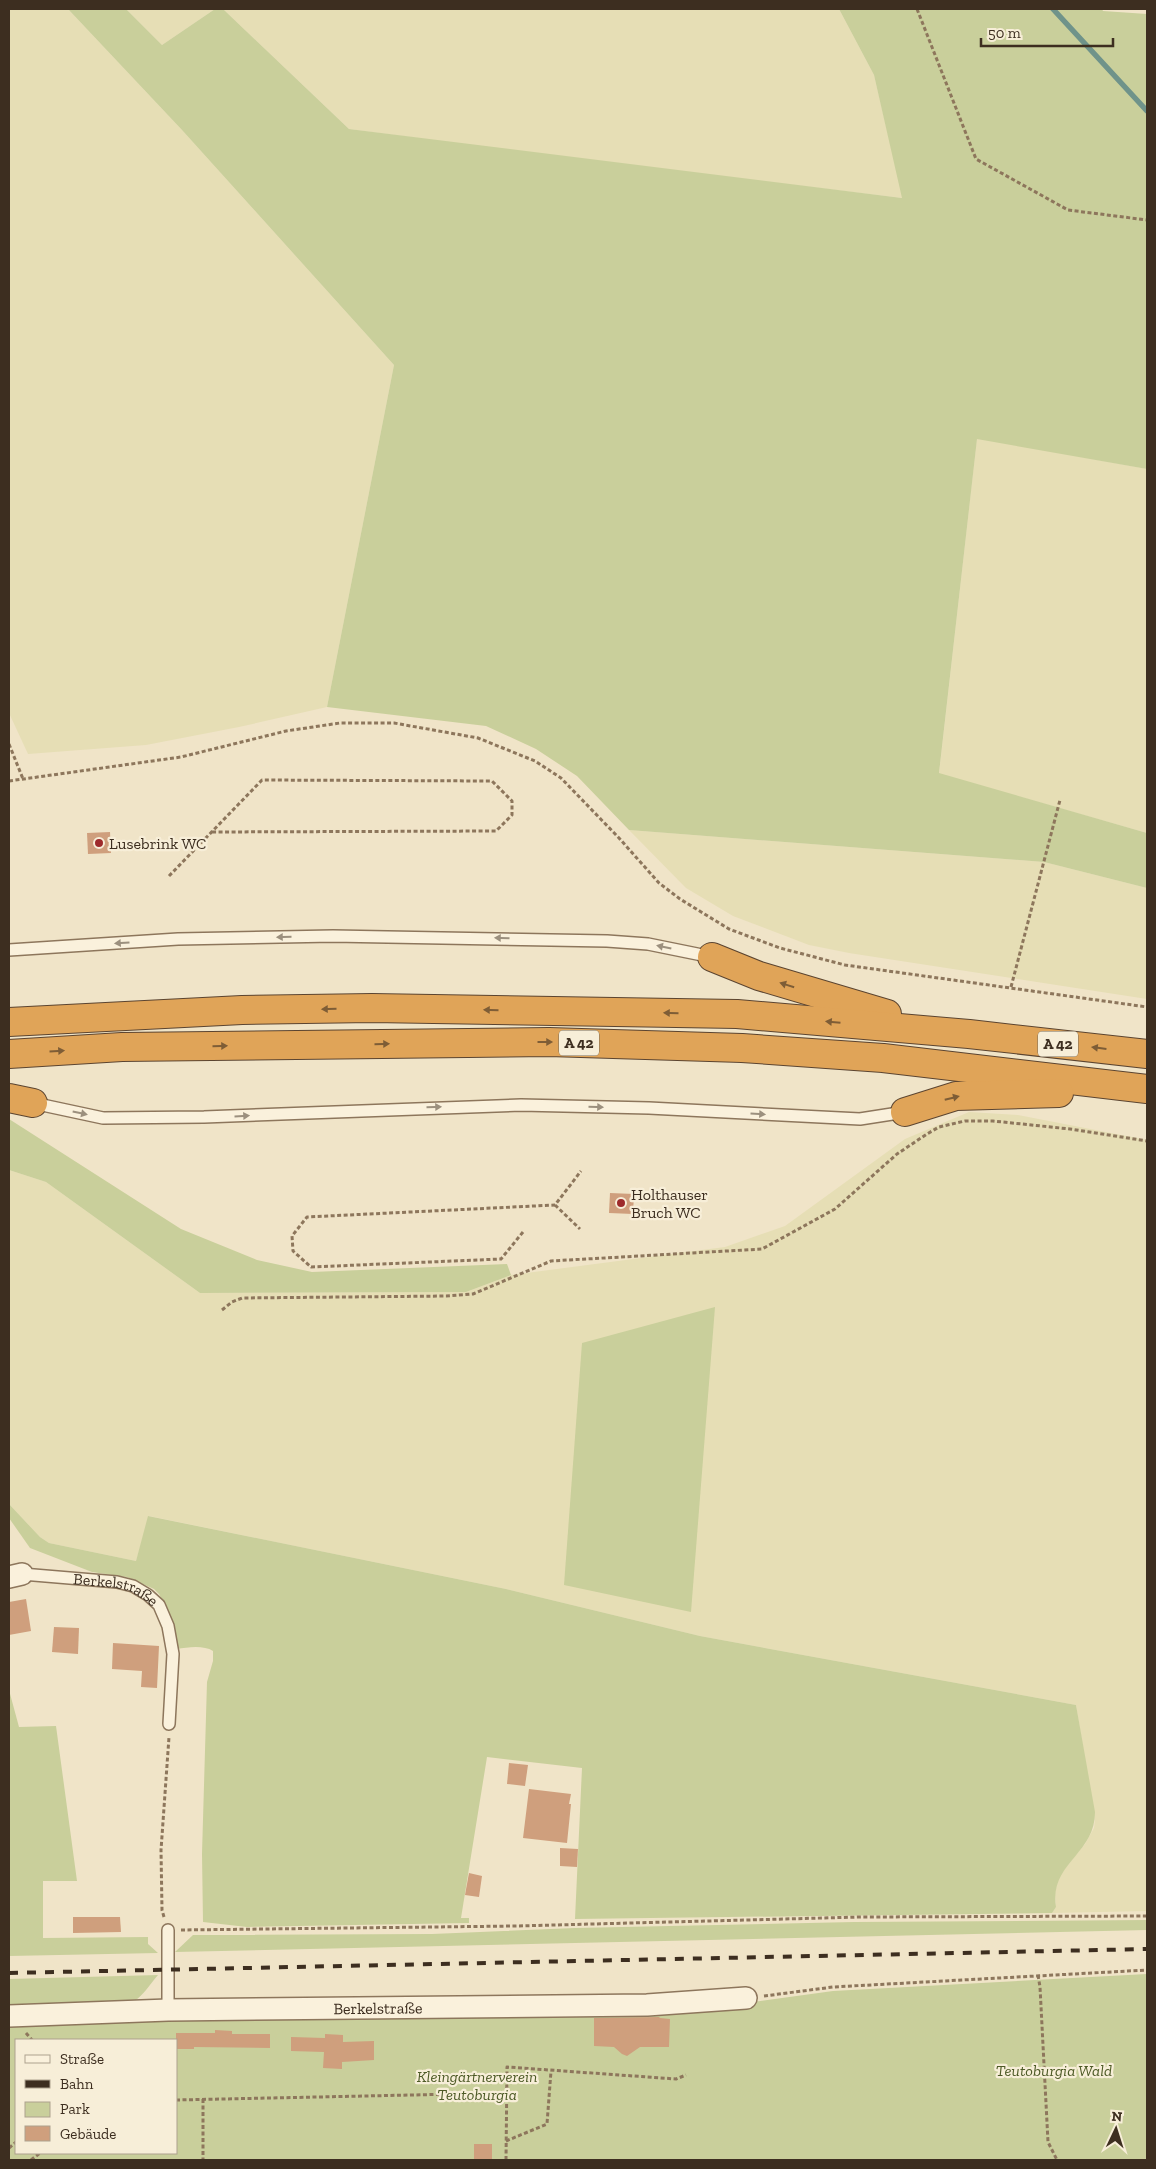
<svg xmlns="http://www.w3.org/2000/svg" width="1156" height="2169" font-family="'Zilla Slab',serif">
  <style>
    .farmland { fill: #e6deb5 }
    .green { fill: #c9cf9b; fill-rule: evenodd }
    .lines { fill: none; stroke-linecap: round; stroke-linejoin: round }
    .stream { stroke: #6f938a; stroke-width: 5.5 }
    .building { fill: #cf9f7d }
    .service-casing { stroke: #8d765c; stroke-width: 14 }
    .minor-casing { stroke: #8d765c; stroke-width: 24 }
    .motorway-casing { stroke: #5b4430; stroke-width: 30 }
    .path { stroke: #8d765c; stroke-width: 3; stroke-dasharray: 4 2.5; stroke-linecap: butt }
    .service { stroke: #faf1dc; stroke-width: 11 }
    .minor { stroke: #faf1dc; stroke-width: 21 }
    .motorway { stroke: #e0a458; stroke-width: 28 }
    .rail { stroke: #3d2e20; stroke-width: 4; stroke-dasharray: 9 9; stroke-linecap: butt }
    .oneway { fill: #9c907e }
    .oneway2 { fill: #7e5d36 }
    .poi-dot { fill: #9e2a2b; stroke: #f7eed8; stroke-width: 2 }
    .labels { text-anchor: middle; stroke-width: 4.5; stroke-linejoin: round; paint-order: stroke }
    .shield { fill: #f7eed8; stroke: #756857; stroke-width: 1 }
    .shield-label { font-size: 15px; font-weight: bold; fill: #3d2e20 }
    .poi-label { font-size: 16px; fill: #3d2e20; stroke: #f7eed8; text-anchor: start }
    .street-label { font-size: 16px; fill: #3d2e20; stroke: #f7eed8 }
    .park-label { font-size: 16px; font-style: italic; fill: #4d5a26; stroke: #f7eed8 }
  </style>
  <rect width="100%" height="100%" fill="#f0e4c8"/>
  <g class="farmland">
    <polygon points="9,9 68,9 182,130 394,365 327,707 239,727 146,745 28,754 9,713"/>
    <polygon points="126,9 215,9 162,45"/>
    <polygon points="223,9 839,9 874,75 903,198 575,159 349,129"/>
    <polygon points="977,438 1147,469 1147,833 939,774"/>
    <polygon points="629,830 1044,862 1147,888 1147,999 849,953 809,945 733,916 686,888"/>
    <polygon points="969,1112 1018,1115 1147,1140 1147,1911 1052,1913 1056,1907 1055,1892 1059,1876 1085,1844 1094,1828 1095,1820 1076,1705 700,1636 506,1589 149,1516 136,1561 49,1543 40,1537 9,1504 9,1170 46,1182 200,1293 466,1292 511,1275 725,1247 785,1226 905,1139"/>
  </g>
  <g class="green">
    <polygon points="68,9 126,9 162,45 215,9 223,9 349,129 902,198 874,75 839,9 1102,9 1103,11 1147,14 1147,469 977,439 939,773 1147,833 1147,888 1044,862 629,830 577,776 536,749 486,726 327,707 394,365 182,130"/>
    <polygon points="9,1119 181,1229 257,1260 312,1272 507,1264 511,1275 466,1292 200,1293 46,1182 9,1170"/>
    <polygon points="715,1307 691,1612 564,1585 582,1343"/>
    <path d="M9 1504 40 1537 49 1543 136 1561 148 1516 506 1589 700 1636 1076 1705 1095 1812C1095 1855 1049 1863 1056 1907L1052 1913 575 1919 582 1768 487 1757 461 1918H469V1923L247 1927 203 1922 202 1854 207 1682 213 1661V1651C204 1645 188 1647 177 1649L168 1612 159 1594 154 1589 127 1577 92 1572 30 1548 9 1518Z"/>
    <polygon points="9,1690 19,1727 56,1726 77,1881 43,1881 43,1938 148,1937 148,1944 158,1953 9,1956"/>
    <polygon points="1147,1920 1147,1930 175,1952 193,1935 432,1934 575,1928 854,1922"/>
    <path d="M1147 1974V2160H9V2021L680 2012 833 1991ZM16 2040H176V2153H16Z"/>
    <path d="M158 1975C150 1984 143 1996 133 2002L9 2010V1979Z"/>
  </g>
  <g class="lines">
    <polyline class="stream" points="1053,9 1147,111"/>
  </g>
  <g class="building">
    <polygon points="110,832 111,853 88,854 87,833"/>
    <polygon points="610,1193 634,1194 633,1214 609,1213"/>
    <polygon points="26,1599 31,1631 9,1635 9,1602"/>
    <polygon points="54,1627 79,1628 78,1654 52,1652"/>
    <polygon points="113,1643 159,1646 157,1688 141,1687 142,1671 112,1669"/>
    <polygon points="509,1763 528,1765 525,1786 507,1784"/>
    <polygon points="529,1789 571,1794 569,1804 571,1804 567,1843 523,1838"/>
    <polygon points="560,1848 578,1849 577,1867 560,1866"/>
    <polygon points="469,1873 482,1876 479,1897 465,1895"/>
    <polygon points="73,1917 120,1917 121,1932 73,1933"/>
    <polygon points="659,2017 660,2018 670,2019 669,2047 640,2047 627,2056 622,2054 614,2047 594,2046 594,2018"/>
    <polygon points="215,2030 232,2031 232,2034 270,2034 270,2048 194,2047 194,2049 176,2049 176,2033 215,2033"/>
    <polygon points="325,2034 343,2035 343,2042 374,2041 374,2060 342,2062 342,2069 323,2068 324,2052 291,2051 291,2037 325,2038"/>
    <rect x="474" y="2144" width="18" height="16"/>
  </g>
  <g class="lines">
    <defs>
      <g id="service">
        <polyline points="9,950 178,939 333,936 607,941 648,944 712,957"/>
        <polyline points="33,1103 103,1118 204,1117 521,1105 649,1108 860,1119 905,1112"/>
        <path id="s1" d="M22 1574 117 1582 133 1586 148 1595 159 1605 168 1626 173 1654 169 1724"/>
        <polyline points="168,1930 168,2010"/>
      </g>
      <g id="minor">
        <polyline points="9,1577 22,1574"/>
        <path id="s2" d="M9 2016 168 2010 647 2005 746 1998"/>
      </g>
      <g id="motorway">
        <polyline points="712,957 759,976 887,1014"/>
        <polyline points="9,1022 242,1010 372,1008 737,1014 969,1034 1147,1054"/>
        <polyline points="9,1054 122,1047 549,1042 742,1048 883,1058 1147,1089"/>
        <polyline points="9,1098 33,1103"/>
        <polyline points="905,1112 956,1096 1059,1093"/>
      </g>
    </defs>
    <use href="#service" class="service-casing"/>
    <use href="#minor" class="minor-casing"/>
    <use href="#motorway" class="motorway-casing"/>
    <g class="path">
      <polyline points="917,9 976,159 1068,210 1147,220"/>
      <polyline points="9,744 23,779"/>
      <polyline points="9,781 181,757 286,731 340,723 394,723 478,738 535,761 561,778 619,838 659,883 680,899 729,929 780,948 845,965 1147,1007"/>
      <polyline points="169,876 262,780 492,781 512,801 512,815 496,831 210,832"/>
      <polyline points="1011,987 1060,800"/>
      <polyline points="555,1205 580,1229"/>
      <polyline points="523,1232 501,1259 311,1267 293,1251 292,1236 307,1217 555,1205 581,1171"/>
      <polyline points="222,1310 232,1302 242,1298 446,1296 473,1294 551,1261 762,1249 835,1209 897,1154 927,1134 939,1127 965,1121 993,1121 1070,1129 1147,1141"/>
      <polyline points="164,1917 162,1910 161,1850 169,1737"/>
      <polyline points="181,1930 516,1926 861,1917 1147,1916"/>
      <polyline points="1038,1975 1040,1987 1048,2142 1057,2160"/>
      <polyline points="764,1996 833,1987 1147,1970"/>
      <polyline points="26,2033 32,2040"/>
      <polyline points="203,2099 203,2160"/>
      <polyline points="176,2100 506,2093"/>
      <polyline points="506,2141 547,2124 551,2071"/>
      <polyline points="9,2148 16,2142"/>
      <polyline points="31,2160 40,2153"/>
      <polyline points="506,2160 507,2067 676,2079 686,2075"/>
    </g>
    <use href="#service" class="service"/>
    <use href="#minor" class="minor"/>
    <use href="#motorway" class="motorway"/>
    <polyline class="rail" points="9,1973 1147,1949"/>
  </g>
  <defs><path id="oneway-solid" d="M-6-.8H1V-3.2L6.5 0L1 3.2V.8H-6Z" transform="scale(1.25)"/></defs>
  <g class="oneway">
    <use href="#oneway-solid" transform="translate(284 937) rotate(179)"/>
    <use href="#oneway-solid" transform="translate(502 938) rotate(-179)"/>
    <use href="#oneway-solid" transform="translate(122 943) rotate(176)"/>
    <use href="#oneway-solid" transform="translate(664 947) rotate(-168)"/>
    <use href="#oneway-solid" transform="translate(434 1107) rotate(-2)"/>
    <use href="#oneway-solid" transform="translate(596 1107) rotate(2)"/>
    <use href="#oneway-solid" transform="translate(80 1113) rotate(12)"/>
    <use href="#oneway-solid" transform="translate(758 1114) rotate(3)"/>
    <use href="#oneway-solid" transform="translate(242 1116) rotate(-3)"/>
  </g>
  <g class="oneway2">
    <use href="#oneway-solid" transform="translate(787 985) rotate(-163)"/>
    <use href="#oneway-solid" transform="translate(329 1009) rotate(179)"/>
    <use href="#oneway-solid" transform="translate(491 1010) rotate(-179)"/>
    <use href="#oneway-solid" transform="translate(671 1013) rotate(-179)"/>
    <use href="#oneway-solid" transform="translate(833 1022) rotate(-175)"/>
    <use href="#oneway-solid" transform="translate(545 1042)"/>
    <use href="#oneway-solid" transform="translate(382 1044) rotate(-1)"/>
    <use href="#oneway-solid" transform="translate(220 1046) rotate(-1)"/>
    <use href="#oneway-solid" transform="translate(1099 1048) rotate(-173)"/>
    <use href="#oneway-solid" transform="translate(57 1051) rotate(-4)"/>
    <use href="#oneway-solid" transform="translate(952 1098) rotate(-14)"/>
  </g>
  <g class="poi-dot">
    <circle cx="99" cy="843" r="5"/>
    <circle cx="621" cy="1203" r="5"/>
  </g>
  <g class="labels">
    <g class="shield">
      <rect x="559" y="1030.5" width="40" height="25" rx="4"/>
      <rect x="1038" y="1031.5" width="40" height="25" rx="4"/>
    </g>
    <g class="shield-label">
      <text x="579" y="1048">A 42</text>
      <text x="1058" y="1049">A 42</text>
    </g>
    <g class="poi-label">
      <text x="109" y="849">Lusebrink WC</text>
      <text x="631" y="1200">Holthauser<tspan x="631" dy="18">Bruch WC</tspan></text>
    </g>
    <g class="street-label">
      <text dy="6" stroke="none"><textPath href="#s1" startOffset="96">Berkelstraße</textPath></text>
      <text dy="6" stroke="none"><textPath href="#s2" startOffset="369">Berkelstraße</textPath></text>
    </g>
    <g class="park-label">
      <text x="1054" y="2076">Teutoburgia Wald</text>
      <text x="477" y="2082">Kleingärtnerverein<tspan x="477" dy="18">Teutoburgia</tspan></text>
    </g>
  </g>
  <rect width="1156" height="2169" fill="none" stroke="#3d2e20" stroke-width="20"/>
  <rect x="15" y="2039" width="162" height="115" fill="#f7eed8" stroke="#ada18e"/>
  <rect x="25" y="2055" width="25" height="8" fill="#faf1dc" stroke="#ada18e"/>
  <text x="60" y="2064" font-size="15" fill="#3d2e20">Straße</text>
  <rect x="25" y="2080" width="25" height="8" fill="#3d2e20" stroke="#ada18e"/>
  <text x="60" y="2089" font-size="15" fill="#3d2e20">Bahn</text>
  <rect x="25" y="2102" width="25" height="15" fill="#c9cf9b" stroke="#ada18e"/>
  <text x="60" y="2114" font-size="15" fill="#3d2e20">Park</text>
  <rect x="25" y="2126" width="25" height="15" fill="#cf9f7d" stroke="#ada18e"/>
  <text x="60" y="2139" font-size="15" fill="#3d2e20">Gebäude</text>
  <g transform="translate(1116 2129) rotate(4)" stroke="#f7eed8" stroke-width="4" paint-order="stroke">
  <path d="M0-4L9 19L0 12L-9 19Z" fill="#3d2e20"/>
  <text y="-8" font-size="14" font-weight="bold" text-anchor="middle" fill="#3d2e20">N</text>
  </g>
  <path d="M981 38v8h132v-8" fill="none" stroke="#3d2e20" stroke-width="2.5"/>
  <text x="988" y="38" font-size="15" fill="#3d2e20" stroke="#f7eed8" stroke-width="4" paint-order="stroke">50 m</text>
</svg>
